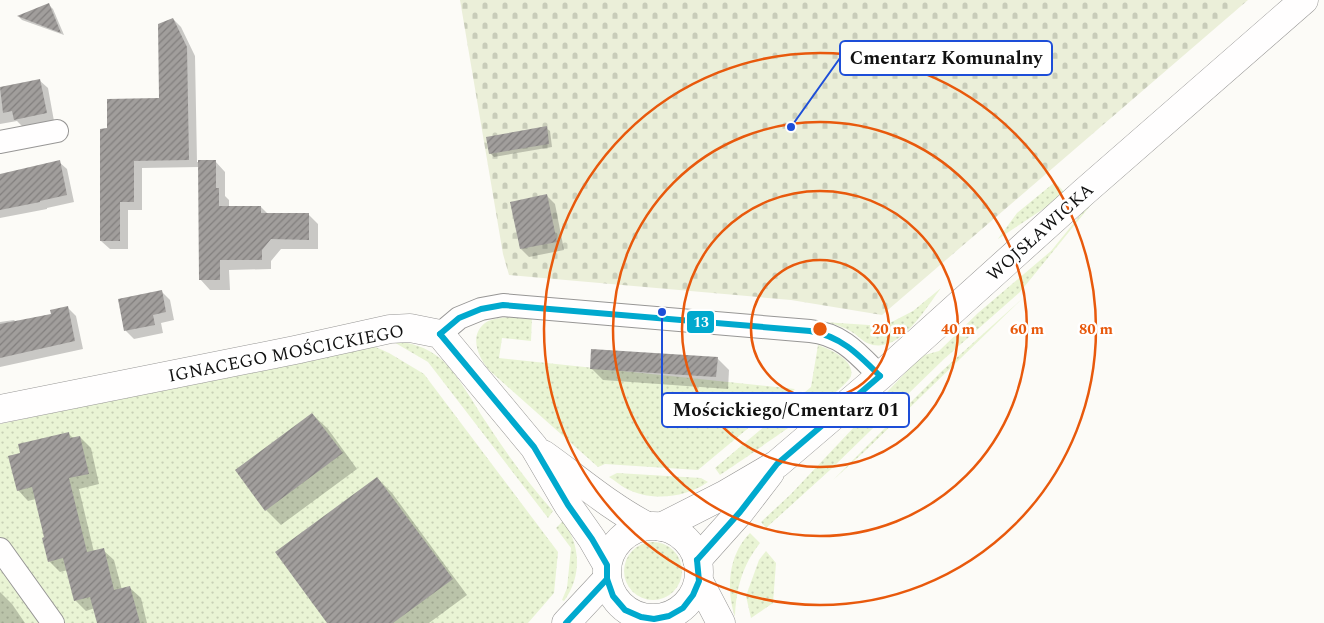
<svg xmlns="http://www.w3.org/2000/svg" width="1324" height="623" font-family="Spectral,serif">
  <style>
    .grass { fill: url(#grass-dots) }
    .cemetery { fill: url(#cemetery-stones) }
    .shadow { fill: #0003 }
    .building { fill: url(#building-hatch) }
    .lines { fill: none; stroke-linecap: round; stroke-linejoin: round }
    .minor-casing { stroke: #979695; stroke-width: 24 }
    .tertiary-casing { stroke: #979695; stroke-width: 29 }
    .minor { stroke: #fffefe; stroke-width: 22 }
    .tertiary { stroke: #fffefe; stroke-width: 28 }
    .bus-1-casing { stroke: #fff; stroke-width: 10 }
    .bus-1 { stroke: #00a9ce; stroke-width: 6 }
    .ring { fill: none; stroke: #e8590c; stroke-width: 2.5 }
    .labels { text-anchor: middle; stroke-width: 5; stroke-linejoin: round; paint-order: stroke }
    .street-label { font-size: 18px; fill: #111; stroke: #fff }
    .centre { fill: #e8590c; stroke: #fff; stroke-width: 2.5 }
    .ring-label { font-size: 15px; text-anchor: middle; font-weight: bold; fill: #e8590c; stroke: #fff; stroke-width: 5; stroke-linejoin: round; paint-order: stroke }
    .leader { fill: none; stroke: #1d4ed8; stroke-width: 2 }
    .callout-dot { fill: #1d4ed8; stroke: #fff; stroke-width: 2 }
    .callout { fill: #fff; stroke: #1d4ed8; stroke-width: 2 }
    .callout-label { font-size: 19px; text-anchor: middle; font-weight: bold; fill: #111 }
    .line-badge { stroke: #fff; stroke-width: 2 }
    .badge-label { font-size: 14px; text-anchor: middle; font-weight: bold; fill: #fff }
  </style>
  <defs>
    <pattern id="grass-dots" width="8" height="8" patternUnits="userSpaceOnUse" patternTransform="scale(1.25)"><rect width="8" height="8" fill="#e9f4d4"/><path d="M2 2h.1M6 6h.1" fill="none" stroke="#c7d0b5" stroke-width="1.8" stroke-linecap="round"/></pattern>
    <pattern id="cemetery-stones" width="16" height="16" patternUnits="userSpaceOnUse" patternTransform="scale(1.25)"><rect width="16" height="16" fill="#ebefd9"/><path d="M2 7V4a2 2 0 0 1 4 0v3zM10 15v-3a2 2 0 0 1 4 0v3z" fill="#c8ccb9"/></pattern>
    <pattern id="building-hatch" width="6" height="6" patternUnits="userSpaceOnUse" patternTransform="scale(1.25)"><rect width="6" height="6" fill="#a19e9c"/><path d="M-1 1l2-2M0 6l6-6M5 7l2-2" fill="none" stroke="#827f7e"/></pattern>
  </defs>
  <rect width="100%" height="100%" fill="#fcfbf7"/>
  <g class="grass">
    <polygon points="1055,182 1066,194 998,239 1017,213"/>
    <polygon points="1108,184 1020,292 944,359 830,470 766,528 761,522 791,494 921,356 939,351 978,313 1051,251 1104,186"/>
    <path d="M941 288C925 309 898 357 867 343 863 341 859 337 855 334 845 327 835 324 823 322L884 326 913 311Z"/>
    <polygon points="1023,298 865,451 833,480 943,370"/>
    <path d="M532 316 531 341 502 338 499 358 795 389 698 470 605 464 598 467 490 371C479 359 468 336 485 323 495 316 520 317 532 316Z"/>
    <path d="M392 341C411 342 426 347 441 359 457 373 474 404 486 422 506 453 528 483 553 511L548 518 428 362Z"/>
    <polygon points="371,345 389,353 424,374 558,552 554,593 528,623 0,623 0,424"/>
    <path d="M818 345C830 349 855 360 851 376 847 390 739 462 720 475L715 468 811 387Z"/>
    <path d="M617 473 701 478 708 482C685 498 651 502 625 488 620 485 614 480 609 477Z"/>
    <path d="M563 521C581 545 582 577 564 601L562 600 567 588 571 548 556 528Z"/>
    <path d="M750 533 760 543C742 566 736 589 735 617 726 589 728 555 750 533Z"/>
    <circle cx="653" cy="571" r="29"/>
    <polygon points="766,551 776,563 773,603 751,618 746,596 759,560"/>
  </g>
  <polygon class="cemetery" points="460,0 1248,0 882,315 791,300 509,275 503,254"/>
  <g class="shadow">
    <polygon points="49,5 53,9 64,35 22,20 19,17"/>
    <polygon points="173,19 181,27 195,56 197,162 215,161 225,172 225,196 229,200 229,207 261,207 268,214 308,214 318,224 318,249 281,249 271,261 271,269 229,270 230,290 210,290 200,279 199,167 142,168 142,210 128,210 128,249 110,249 101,241 109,129 160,99"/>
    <polygon points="39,80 48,88 54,121 24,128 17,121 0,124 0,88"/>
    <polygon points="546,128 550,131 552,147 494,157 490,153"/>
    <polygon points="59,162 67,169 74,202 47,208 47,209 0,218 0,176"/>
    <polygon points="547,196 555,204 564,250 529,257 521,249"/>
    <polygon points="162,292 170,300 174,320 161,323 163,333 134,339 126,331 120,300"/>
    <polygon points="68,308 76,316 83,349 0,367 0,322 14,320 16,322 52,315"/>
    <polygon points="717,358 729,370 728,389 603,380 591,368"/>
    <polygon points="312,414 328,429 357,469 281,525 266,510"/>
    <polygon points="68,433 74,439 80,437 91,448 99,484 79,489 94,552 103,550 114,560 122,590 130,588 141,598 147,623 99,623 95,608 86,611 75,600 68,570 60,572 49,561 46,538 36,499 28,501 18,490 22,454"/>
    <polygon points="377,478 392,493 467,595 429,623 329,623"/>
    <polygon points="0,592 12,604 25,623 0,623"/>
  </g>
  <g class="building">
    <polygon points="49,3 61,33 17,16"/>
    <polygon points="173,18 187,47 189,160 134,161 134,202 120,202 120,241 100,241 100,129 107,128 107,99 159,98 158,24"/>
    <polygon points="40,79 47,113 14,120 12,111 3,113 0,87"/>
    <polygon points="547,126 549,144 489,154 486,137"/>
    <polygon points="60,160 67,195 40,201 40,202 0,210 0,174"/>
    <polygon points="198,160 216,160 216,188 219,188 219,206 261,206 261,213 309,213 309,240 271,239 262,250 262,260 220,260 220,280 199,280"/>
    <polygon points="547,194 557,242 520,249 510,202"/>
    <polygon points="162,290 166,312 153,315 155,325 124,331 118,299"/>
    <polygon points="68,306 75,341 0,358 0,324 51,314 50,310"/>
    <polygon points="591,349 718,357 716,377 590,369"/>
    <polygon points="312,413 343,453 265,511 235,470"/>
    <polygon points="69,432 70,438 80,436 89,474 69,478 87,552 104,548 114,590 130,586 140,623 97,623 90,597 74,601 63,558 48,562 42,538 44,537 32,487 17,491 8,456 20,453 18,444"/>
    <polygon points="377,477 453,579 393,623 327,623 275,552"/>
  </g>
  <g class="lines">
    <defs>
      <g id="minor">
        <polyline points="0,142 57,131"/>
        <path d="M440 334 459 318 481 309 503 305 810 331C842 334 858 354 880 376"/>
        <polyline points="0,549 53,623"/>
      </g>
      <g id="tertiary">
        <polyline points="0,409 295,350 390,329 410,328 440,334 534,447 568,505 592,539 607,565"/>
        <path d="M543 454C577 478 610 507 647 526"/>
        <circle cx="653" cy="572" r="46"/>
        <polyline points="661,527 724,495 777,464 880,376 1084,192 1304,0"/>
        <polyline points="697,560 740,512 770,473"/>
        <polyline points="699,581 721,623"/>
        <polyline points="566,623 607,579"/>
      </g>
    </defs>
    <use href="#minor" class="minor-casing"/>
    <use href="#tertiary" class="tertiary-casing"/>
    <use href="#minor" class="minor"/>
    <use href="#tertiary" class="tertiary"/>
    <defs>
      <g id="bus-1">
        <path d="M440 334 459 318 481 309 503 305 810 331C841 336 859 355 880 376"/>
        <polyline points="440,334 534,447 568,505 592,539 607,565 607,579 613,596 625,610 641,617 654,619 669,616 683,608 693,595 699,581 697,560"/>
        <polyline points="697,560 740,512 777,464 880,376"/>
        <polyline points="566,623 607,579"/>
      </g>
    </defs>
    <use href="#bus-1" class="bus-1-casing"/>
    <use href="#bus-1" class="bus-1"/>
  </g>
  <g class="ring">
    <circle cx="820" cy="329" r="69"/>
    <circle cx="820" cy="329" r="138"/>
    <circle cx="820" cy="329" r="207"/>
    <circle cx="820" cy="329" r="276"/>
  </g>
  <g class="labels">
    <g class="street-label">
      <text transform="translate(1040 232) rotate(-42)" y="6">WOJSŁAWICKA</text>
      <text transform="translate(286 353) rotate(-11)" y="6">IGNACEGO MOŚCICKIEGO</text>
    </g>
  </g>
  <circle cx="820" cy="329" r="8" class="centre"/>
  <g class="ring-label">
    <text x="889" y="334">20 m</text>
    <text x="958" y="334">40 m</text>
    <text x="1027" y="334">60 m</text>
    <text x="1096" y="334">80 m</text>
  </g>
  <path class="leader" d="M791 127L840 58M662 312L662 410"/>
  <g class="callout-dot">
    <circle cx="791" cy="127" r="5"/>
    <circle cx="662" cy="312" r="5"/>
  </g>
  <g class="callout">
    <rect x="840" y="41" width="212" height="34" rx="5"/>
    <rect x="662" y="393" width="247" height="34" rx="5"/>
  </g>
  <g class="callout-label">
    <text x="946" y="64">Cmentarz Komunalny</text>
    <text x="786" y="416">Mościckiego/Cmentarz 01</text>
  </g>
  <rect class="line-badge" x="686" y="310" width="29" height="24" rx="5" fill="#00a9ce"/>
  <g class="badge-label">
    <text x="701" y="327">13</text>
  </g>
</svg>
